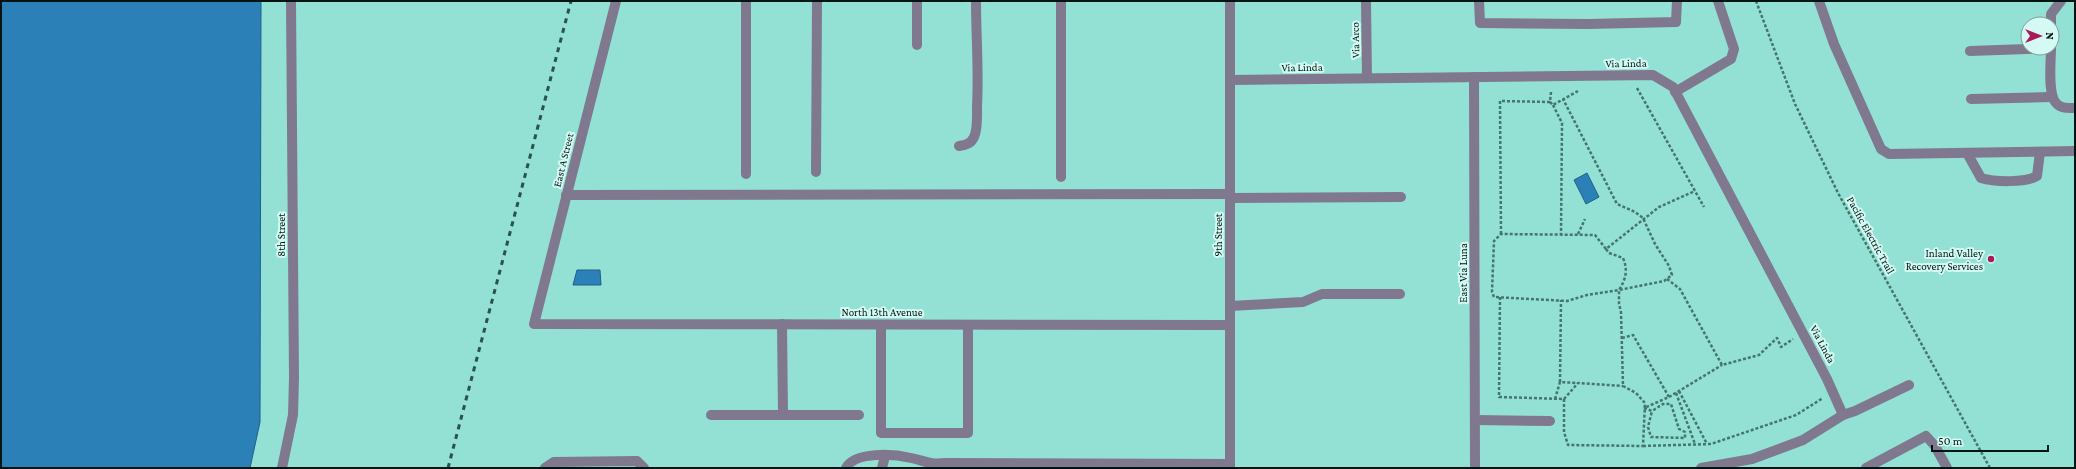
<svg xmlns="http://www.w3.org/2000/svg" width="2076" height="469" font-family="'Crimson Pro',serif">
  <style>
    .water { fill: #2c80b8; stroke: #1f6086 }
    .lines { fill: none; stroke-linecap: round; stroke-linejoin: round }
    .path { stroke: #45756d; stroke-width: 2.5; stroke-dasharray: 3 2; stroke-linecap: butt }
    .minor { stroke: #80788f; stroke-width: 10 }
    .rail { stroke: #2c524c; stroke-width: 3; stroke-dasharray: 5 5; stroke-linecap: butt }
    .poi-dot { fill: #a91a57; stroke: #d4faf3; stroke-width: 1.5 }
    .labels { text-anchor: middle; stroke-width: 4; stroke-linejoin: round; paint-order: stroke }
    .street-label { font-size: 11px; fill: #001411; stroke: #d4faf3 }
    .poi-label { font-size: 11px; fill: #001411; stroke: #d4faf3; text-anchor: end }
  </style>
  <rect width="100%" height="100%" fill="#93e1d4"/>
  <g class="water">
    <polygon points="1,1 261,1 260,422 250,468 1,468"/>
    <polygon points="1587,173 1599,197 1586,204 1574,180"/>
    <polygon points="577,270 600,270 601,285 573,285"/>
  </g>
  <g class="lines">
    <g class="path">
      <polyline points="1756,1 1795,104 1838,193 1990,468"/>
      <polyline points="1637,88 1704,207"/>
      <polyline points="1551,92 1550,102 1553,105 1578,91"/>
      <polyline points="1553,105 1562,123 1561,234"/>
      <polyline points="1501,234 1500,101 1550,102"/>
      <polyline points="1578,234 1585,219"/>
      <path d="M1606 249 1609 253 1623 258C1628 270 1626 279 1619 290L1587 295 1567 301 1494 297 1492 292 1494 241 1501 234 1595 235 1606 249 1659 207 1695 191"/>
      <polyline points="1667,279 1680,289 1722,365 1759,355 1777,338 1781,347 1793,339"/>
      <polyline points="1500,297 1499,397 1564,399 1564,432 1568,445 1643,446 1645,403 1636,393 1623,386 1621,312 1619,304 1619,290 1664,281 1672,275 1669,266 1655,244 1643,218 1635,212 1617,204 1563,99"/>
      <polyline points="1622,338 1633,335 1669,397 1644,408"/>
      <polyline points="1560,382 1561,300"/>
      <polyline points="1679,391 1707,444"/>
      <polyline points="1676,393 1695,444"/>
      <polyline points="1669,397 1722,365"/>
      <polyline points="1555,399 1560,382 1577,383"/>
      <polyline points="1564,399 1578,383 1623,386"/>
      <polyline points="1644,408 1652,411 1648,427 1651,437 1685,438 1685,432 1679,429 1671,404 1663,404 1652,411"/>
      <polyline points="1643,446 1711,444 1796,415 1823,398"/>
    </g>
    <g class="minor">
      <polyline points="616,1 534,324 1230,325"/>
      <polyline points="746,1 746,174"/>
      <polyline points="917,1 917,45"/>
      <polyline points="1061,1 1061,177"/>
      <polyline points="1230,1 1230,468"/>
      <polyline points="1366,1 1367,78"/>
      <polyline points="1479,1 1480,23 1588,24 1676,22 1677,1"/>
      <polyline points="1819,1 1834,44 1881,149 1889,154 2075,151"/>
      <polyline points="2051,24 2051,14 2061,1"/>
      <path d="M2051 48C2051 61 2047 96 2057 104 2062 109 2069 108 2075 108"/>
      <polyline points="1970,51 2051,48"/>
      <polyline points="1474,77 1475,468"/>
      <polyline points="1230,80 1653,75 1673,87 1827,379 1843,415"/>
      <polyline points="1675,92 1731,59 1734,49 1718,1"/>
      <polyline points="1971,99 2051,97"/>
      <path d="M959 146C965 145 971 144 974 137 978 129 977 116 977 106 979 71 976 36 976 1"/>
      <path d="M1967 153 1981 178C1994 182 2025 183 2037 176L2040 152"/>
      <polyline points="816,172 817,1"/>
      <polyline points="566,195 1230,194"/>
      <polyline points="1230,198 1401,197"/>
      <polyline points="1230,306 1303,302 1322,294 1400,294"/>
      <polyline points="782,324 783,415"/>
      <polyline points="881,325 881,433 968,433 968,325"/>
      <polyline points="711,415 859,415"/>
      <polyline points="1476,420 1550,421"/>
      <polyline points="282,468 293,415 294,378 291,1"/>
      <polyline points="545,468 554,462 637,461 644,468"/>
      <path d="M846 468C855 451 894 454 911 458 925 461 930 465 945 463L1230 464"/>
      <polyline points="882,468 885,456"/>
      <polyline points="1701,468 1752,459 1803,440 1843,415 1855,411 1909,385"/>
      <polyline points="1866,468 1926,436 1935,446 1947,468"/>
    </g>
    <polyline class="rail" points="448,468 571,1"/>
  </g>
  <circle class="poi-dot" cx="1991" cy="259" r="4"/>
  <g class="labels">
    <g class="street-label">
      <text transform="translate(1355 40) rotate(-91)" y="4">Via Arco</text>
      <text transform="translate(1626 63) rotate(-1)" y="4">Via Linda</text>
      <text transform="translate(1302 67) rotate(-1)" y="4">Via Linda</text>
      <text transform="translate(563 160) rotate(-76)" y="4">East A Street</text>
      <text transform="translate(281 235) rotate(-90)" y="4">8th Street</text>
      <text transform="translate(1218 235) rotate(-90)" y="4">9th Street</text>
      <text transform="translate(1871 235) rotate(61)" y="4">Pacific Electric Trail</text>
      <text transform="translate(1463 273) rotate(-90)" y="4">East Via Luna</text>
      <text x="882" y="316">North 13th Avenue</text>
      <text transform="translate(1823 344) rotate(62)" y="4">Via Linda</text>
    </g>
    <g class="poi-label">
      <text x="1983" y="257">Inland Valley<tspan x="1983" dy="13">Recovery Services</tspan></text>
    </g>
  </g>
  <rect width="2076" height="469" fill="none" stroke="#001411" stroke-width="4"/>
  <g transform="translate(2040 36) rotate(90)"><circle r="19" fill="#d4faf3" stroke="#7f9e99"/>
  <path d="M0-3L7 15L0 10L-7 15Z" fill="#a91a57"/>
  <text y="-6" font-size="11" font-weight="bold" text-anchor="middle" fill="#001411">N</text>
  </g>
  <path d="M1932 445v6h116v-6" fill="none" stroke="#001411" stroke-width="2"/>
  <text x="1938" y="445" font-size="12" fill="#001411" stroke="#d4faf3" stroke-width="3" paint-order="stroke">50 m</text>
</svg>
